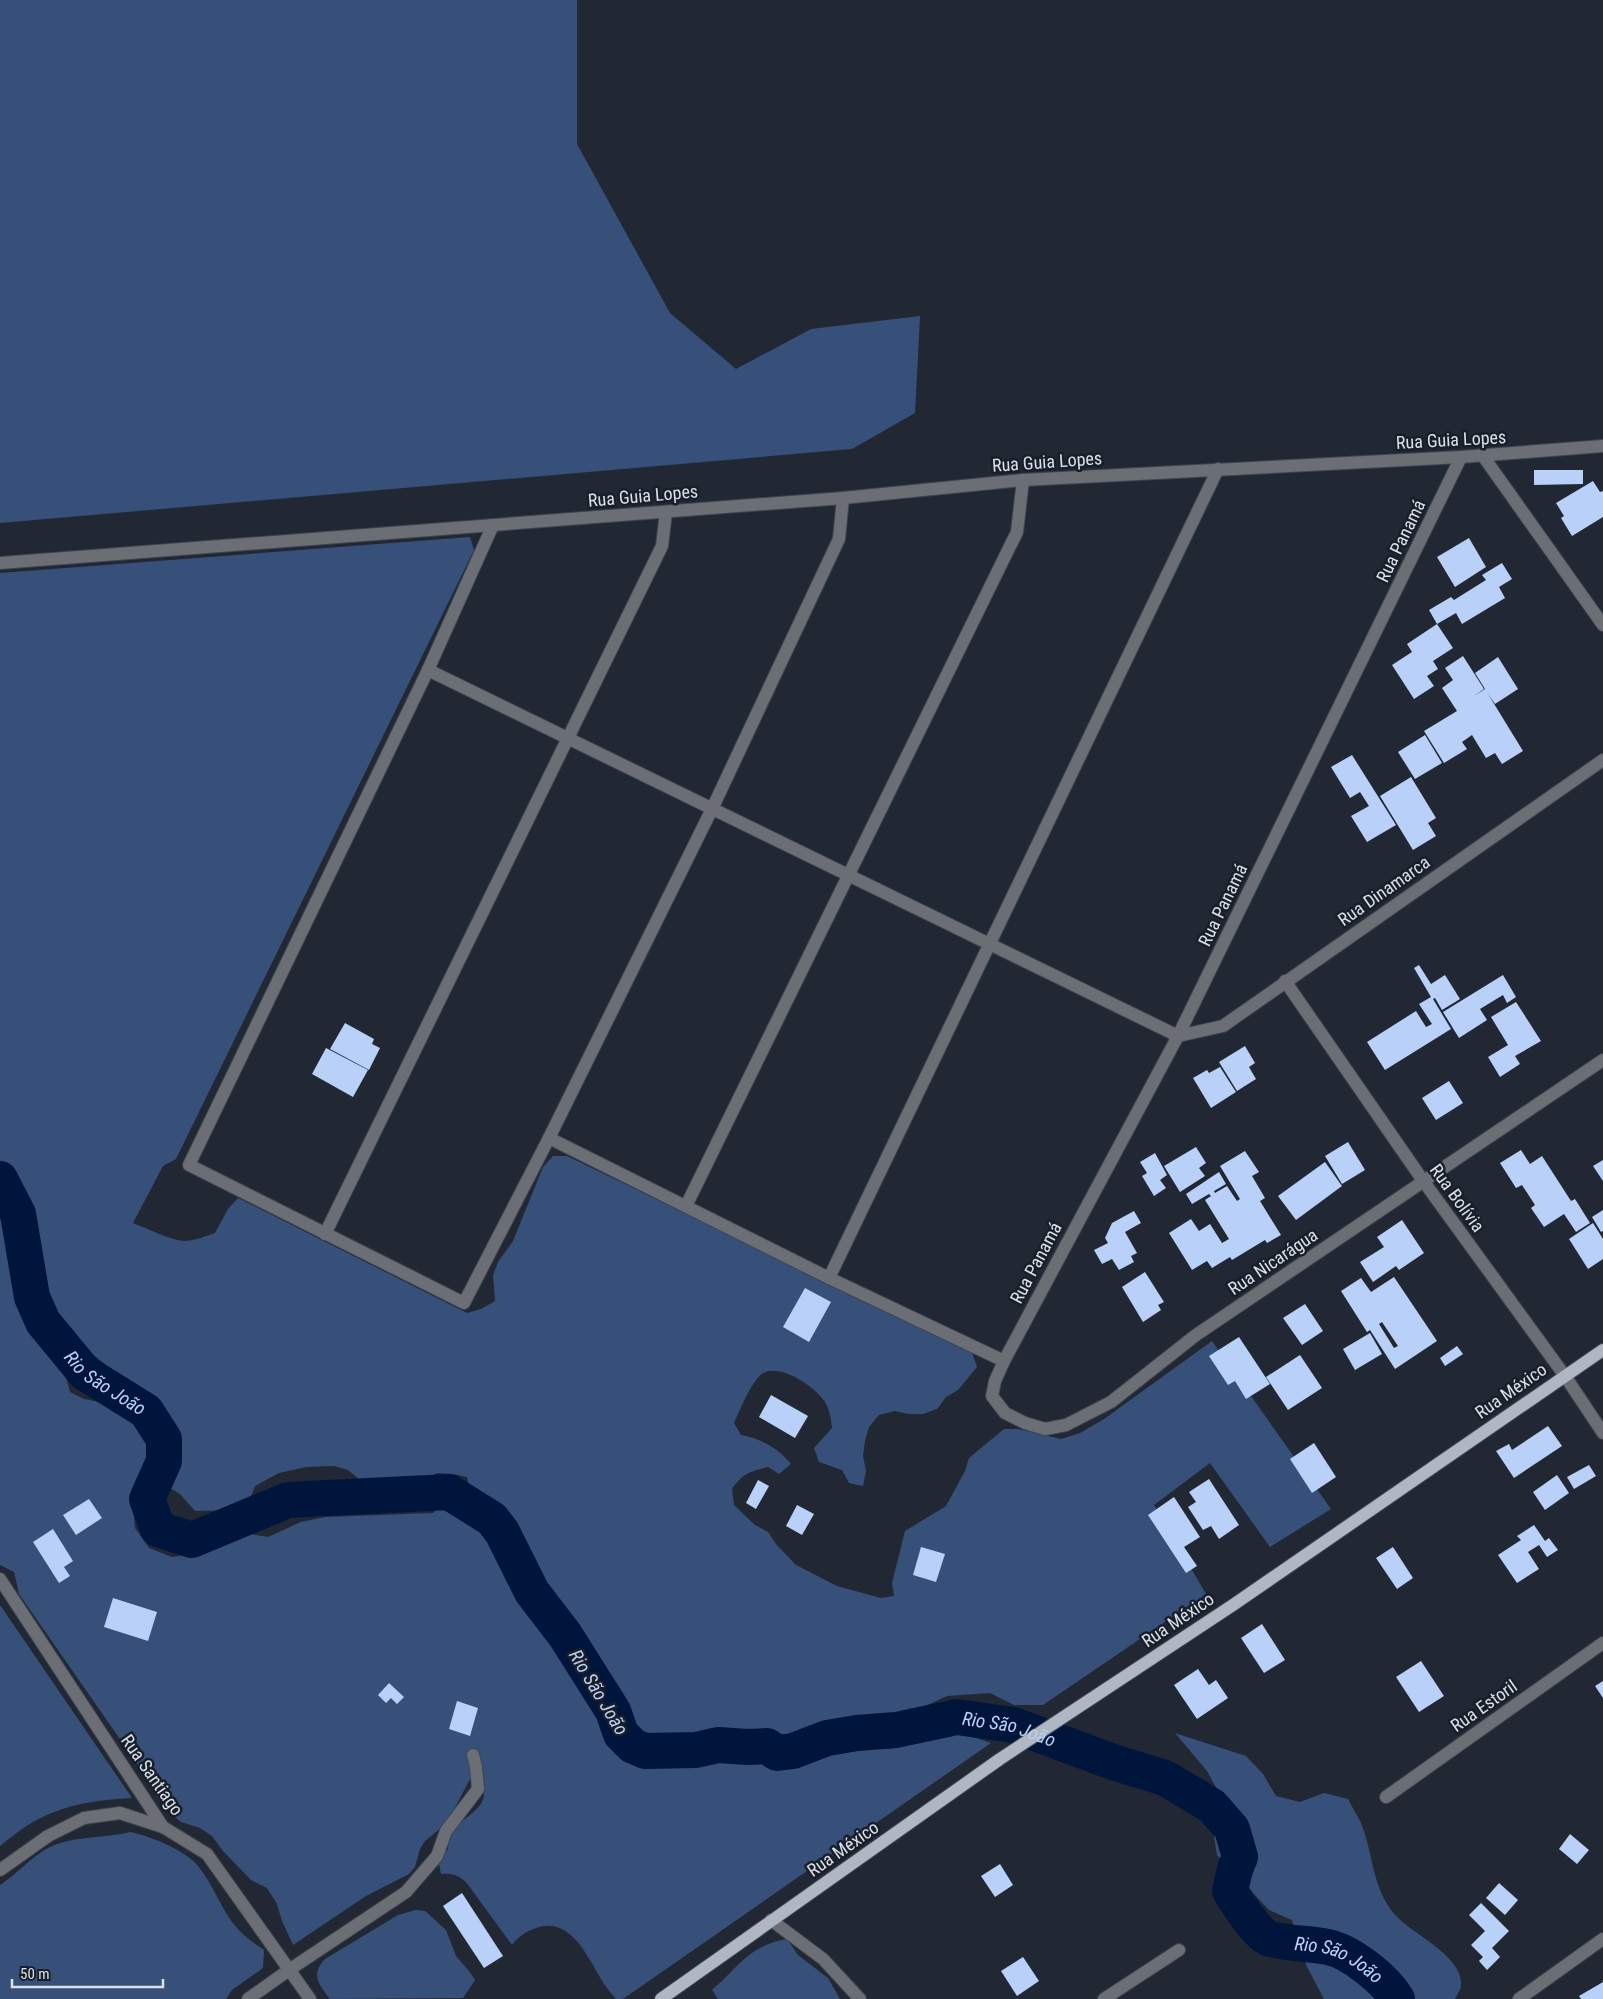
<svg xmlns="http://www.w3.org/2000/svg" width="1603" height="1999" font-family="'Roboto Condensed',sans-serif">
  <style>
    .green { fill: #365079 }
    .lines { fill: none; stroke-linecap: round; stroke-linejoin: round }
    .river { stroke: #00153c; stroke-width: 36 }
    .building { fill: #b9d1f9; fill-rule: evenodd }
    .minor-casing { stroke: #3f4551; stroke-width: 14 }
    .major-casing { stroke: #3f4551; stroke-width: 14 }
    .minor { stroke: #6b6f75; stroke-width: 12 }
    .major { stroke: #afb7c3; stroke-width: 12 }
    .labels { text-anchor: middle; stroke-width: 5; stroke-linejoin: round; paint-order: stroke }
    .street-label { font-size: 18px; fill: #dbe0e7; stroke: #181f2a }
    .water-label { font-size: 19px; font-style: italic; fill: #bbd1f3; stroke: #181f2a }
  </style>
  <rect width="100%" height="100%" fill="#212834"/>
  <g class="green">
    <polygon points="0,0 577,0 577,144 670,313 736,369 811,329 920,316 915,413 852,449 0,523"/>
    <path d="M470 537 474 550 176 1159 163 1166 133 1223C149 1229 167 1239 184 1241 194 1241 206 1236 215 1233L228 1209 238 1198 467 1313 481 1309 495 1301 493 1275 498 1262 513 1241 543 1167 553 1156H567L972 1352 977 1367 958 1390 946 1397 937 1409 923 1414H908L895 1411 879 1415 869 1427 865 1441 863 1456 866 1471 863 1486 849 1483 842 1470 819 1462 814 1448 832 1428C831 1419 830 1411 825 1402 816 1387 781 1363 763 1373 752 1380 740 1410 734 1423L741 1435C762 1439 778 1448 791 1464L779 1474 768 1467C750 1471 742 1474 732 1489L734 1505 755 1525 768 1532 776 1544 796 1565 837 1586 881 1598 894 1596 892 1583 905 1531 946 1506 965 1471 969 1458 1004 1429H1018L1061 1439 1080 1433 1104 1419 1212 1341 1331 1509 1270 1547 1210 1463 1154 1505 1206 1594 1043 1705H1014L990 1693 947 1696 906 1715 839 1731 813 1734 789 1745C769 1735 759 1740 738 1739 721 1739 703 1737 686 1736L708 1750 722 1755 750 1753 795 1759 818 1747 841 1741 865 1744 890 1749 912 1739 937 1734 961 1733 991 1743 623 1999H616C609 1991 603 1983 598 1974 585 1951 568 1917 536 1928 525 1932 519 1936 512 1945L466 1882C458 1875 452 1873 441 1874L439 1864 441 1855 448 1849C449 1817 485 1816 484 1792 484 1786 480 1779 477 1773L470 1779 447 1823 425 1841 420 1849 415 1867 409 1874 366 1896 293 1945 282 1921 277 1904 267 1888 251 1880 223 1851 212 1836 200 1828 181 1822 167 1810 156 1796 138 1765 19 1594 14 1572 0 1565V1214L11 1230 25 1280 35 1331 51 1350 64 1370 70 1392 84 1399 109 1404 129 1416 145 1434 149 1458 133 1505 135 1528 149 1548 172 1557 197 1553 243 1533 268 1537 301 1522 325 1517 433 1513 444 1502 470 1491 467 1477 453 1474 437 1473 426 1480 397 1484 383 1489 370 1488 348 1470 334 1466 306 1467 279 1473 255 1486 246 1510 195 1511 180 1494 165 1485 175 1431 165 1408 140 1399 119 1386 106 1365 60 1328 43 1310 35 1287 31 1262 33 1242 24 1195 11 1174 0 1167V573Z"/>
    <path d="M0 1605 132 1798C95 1800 60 1805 28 1825 18 1831 9 1839 0 1846Z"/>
    <path d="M1175 1733 1246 1756 1263 1774 1276 1796 1300 1802 1324 1793 1348 1799C1352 1807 1357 1815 1361 1823 1374 1855 1371 1886 1395 1915 1411 1933 1464 1957 1461 1985 1461 1989 1457 1995 1455 1999H1324L1307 1967 1292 1920 1269 1910 1217 1855 1213 1831 1231 1815 1207 1771Z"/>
    <path d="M130 1832C150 1836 185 1850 198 1866 214 1885 221 1910 237 1928 245 1937 254 1943 264 1950L263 1968 232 1990 226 1999H0V1885C19 1873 35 1852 57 1844 80 1836 107 1838 130 1832Z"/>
    <path d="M416 1910 425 1911 446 1930 456 1956 469 1971 475 1980 463 1998 330 1999C319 1984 310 1975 325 1959L398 1915Z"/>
    <path d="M787 1939 798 1955 828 1978 840 1999H718L712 1990C740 1966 748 1946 787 1939Z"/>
  </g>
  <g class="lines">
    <path class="river" id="s1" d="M0 1179 18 1214 32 1297 43 1322 85 1373 146 1411 164 1439V1461L147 1499 158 1529 192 1540 288 1500 449 1492 492 1519 502 1532 532 1592 565 1635 613 1711 621 1734 633 1746 645 1751 696 1750 718 1745 748 1747 767 1746 777 1753 793 1751 827 1738 857 1733 896 1730 957 1717 1013 1725 1113 1762 1165 1778 1212 1806 1232 1829 1240 1857 1235 1869 1230 1891C1237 1902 1257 1934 1268 1938 1284 1944 1310 1943 1328 1947 1351 1952 1385 1979 1397 1999"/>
  </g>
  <g class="building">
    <polygon points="1534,470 1583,470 1583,484 1534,485"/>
    <polygon points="1593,481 1600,492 1603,491 1603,517 1572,536 1561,518 1564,516 1556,503"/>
    <polygon points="1469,538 1486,567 1455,587 1437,557"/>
    <polygon points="1502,563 1512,579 1499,587 1505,598 1462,624 1456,613 1437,624 1429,610 1451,597 1454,600 1486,580 1482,575"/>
    <polygon points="1437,624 1453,648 1433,661 1438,669 1427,676 1434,686 1414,699 1392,665 1412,652 1407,644"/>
    <polygon points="1463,656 1484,689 1474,696 1485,689 1475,673 1498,657 1518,689 1495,704 1488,694 1523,751 1502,764 1495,753 1486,758 1472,735 1462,742 1467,749 1444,763 1424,731 1457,711 1442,688 1453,680 1445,668"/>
    <polygon points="1425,735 1442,763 1415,779 1398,752"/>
    <polygon points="1352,755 1396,825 1367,842 1351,816 1369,806 1360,792 1350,798 1331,767"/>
    <polygon points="1411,777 1436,818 1428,823 1436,836 1413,850 1380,796"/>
    <polygon points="1419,965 1431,984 1445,975 1460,999 1442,1010 1435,998 1433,999 1451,1029 1385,1070 1367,1042 1416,1011 1426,1027 1432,1024 1419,1004 1431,997 1414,968"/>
    <polygon points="1503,975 1516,997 1507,1003 1503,995 1480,1009 1487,1020 1459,1038 1443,1012"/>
    <polygon points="1516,1002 1541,1041 1515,1056 1520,1064 1500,1077 1488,1057 1508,1045 1491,1017"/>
    <polygon points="345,1023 374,1039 372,1044 380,1048 369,1070 330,1049"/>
    <polygon points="1245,1046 1255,1063 1249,1067 1256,1079 1237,1091 1219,1062"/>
    <polygon points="326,1048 368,1070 353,1097 312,1074"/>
    <polygon points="1220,1067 1236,1092 1211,1108 1193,1078 1207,1070 1209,1073"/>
    <polygon points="1449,1081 1463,1103 1436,1120 1422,1098"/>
    <polygon points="1348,1142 1365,1170 1342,1184 1325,1156"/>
    <polygon points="1196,1147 1206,1163 1199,1168 1205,1176 1180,1192 1164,1166"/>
    <polygon points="1521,1150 1530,1164 1542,1156 1571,1201 1575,1199 1590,1223 1576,1232 1564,1214 1544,1227 1531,1208 1535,1205 1522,1185 1516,1188 1500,1163"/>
    <polygon points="1245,1151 1259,1172 1252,1176 1265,1198 1260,1201 1281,1235 1267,1243 1265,1240 1232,1260 1230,1257 1212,1268 1207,1261 1192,1270 1169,1233 1191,1219 1199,1231 1210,1224 1222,1243 1229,1239 1205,1200 1211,1196 1209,1194 1192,1204 1186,1194 1219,1172 1226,1184 1214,1191 1215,1193 1227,1186 1237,1201 1240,1199 1220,1166"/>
    <polygon points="1155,1153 1167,1175 1160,1180 1166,1188 1154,1196 1142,1176 1147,1173 1140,1162"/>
    <polygon points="1603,1160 1603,1181 1593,1166"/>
    <polygon points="1325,1162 1342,1186 1296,1220 1278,1196"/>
    <polygon points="1603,1210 1603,1231 1601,1232 1592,1217"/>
    <polygon points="1134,1211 1141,1223 1125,1232 1137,1253 1131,1256 1134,1262 1119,1270 1112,1259 1102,1264 1094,1250 1108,1243 1105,1238 1112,1223"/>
    <polygon points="1402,1220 1424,1253 1399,1270 1396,1266 1373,1282 1360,1262 1384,1247 1377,1237"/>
    <polygon points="1593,1223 1603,1239 1603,1259 1588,1269 1569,1239"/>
    <polygon points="1145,1272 1164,1302 1158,1305 1161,1310 1143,1322 1122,1287"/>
    <path d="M1394 1277 1437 1341 1395 1369 1370 1330 1367 1332 1341 1291 1361 1278 1371 1292ZM1382 1322 1398 1346 1394 1348 1379 1324Z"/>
    <polygon points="805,1288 831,1302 809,1342 783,1327"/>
    <polygon points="1305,1304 1323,1331 1302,1345 1283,1318"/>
    <polygon points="1370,1333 1382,1354 1355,1370 1343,1349"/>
    <polygon points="1239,1337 1270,1384 1246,1399 1235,1381 1228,1385 1209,1356"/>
    <polygon points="1457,1346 1463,1354 1445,1366 1440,1358"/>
    <polygon points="1300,1355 1322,1388 1288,1410 1266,1377"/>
    <polygon points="771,1395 808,1416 795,1438 759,1417"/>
    <polygon points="1548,1426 1562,1446 1514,1478 1496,1451 1509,1444 1512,1450"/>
    <polygon points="1314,1443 1336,1477 1312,1493 1290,1459"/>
    <polygon points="1589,1465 1596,1476 1574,1489 1567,1477"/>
    <polygon points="1557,1475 1569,1493 1545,1510 1533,1492"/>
    <polygon points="1209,1479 1239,1525 1219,1539 1211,1526 1203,1530 1188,1507 1196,1502 1189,1492"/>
    <polygon points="758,1480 769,1486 756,1509 746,1503"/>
    <polygon points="1174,1497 1200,1537 1184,1547 1197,1566 1186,1573 1148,1515"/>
    <polygon points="89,1499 102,1518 76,1535 63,1515"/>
    <polygon points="797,1505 814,1514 802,1535 786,1526"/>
    <polygon points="1534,1525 1545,1541 1549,1538 1558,1550 1547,1557 1539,1545 1528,1552 1539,1569 1517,1583 1498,1555 1521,1540 1517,1536"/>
    <polygon points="53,1529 73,1561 64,1567 70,1576 59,1583 33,1542"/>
    <polygon points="921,1547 945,1554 936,1582 913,1575"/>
    <polygon points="1393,1547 1413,1578 1397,1589 1376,1558"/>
    <polygon points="113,1598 157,1612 148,1641 104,1627"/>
    <polygon points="1262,1624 1285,1660 1264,1673 1241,1638"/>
    <polygon points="1421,1661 1444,1696 1419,1712 1396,1677"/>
    <polygon points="1198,1669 1209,1685 1216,1680 1228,1698 1197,1719 1174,1685"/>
    <polygon points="1603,1681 1603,1698 1595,1686"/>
    <polygon points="389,1683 404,1697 397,1704 391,1698 386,1703 378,1695"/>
    <polygon points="457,1701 478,1708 470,1736 449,1729"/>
    <polygon points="1570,1834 1589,1850 1577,1864 1559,1849"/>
    <polygon points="1000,1864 1013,1885 995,1897 981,1876"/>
    <polygon points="1499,1883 1518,1900 1505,1915 1486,1898"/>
    <polygon points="462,1893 503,1956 484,1968 443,1906"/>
    <polygon points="1481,1903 1509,1931 1492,1948 1500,1957 1487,1970 1479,1961 1483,1957 1471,1945 1485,1931 1469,1915"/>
    <polygon points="1023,1957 1039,1981 1017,1996 1001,1971"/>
    <polygon points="1603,1982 1603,1999 1581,1999 1579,1996"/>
  </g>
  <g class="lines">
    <defs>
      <g id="minor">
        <polyline points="1483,456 1603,625"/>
        <polyline points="1461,457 1178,1036 1004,1361 995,1381 992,1396 1005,1413 1025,1423 1045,1429 1066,1425 1111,1402 1196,1335 1603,1060"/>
        <polyline points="493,525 428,670 189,1165 464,1303 549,1138 712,809 839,539 843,498"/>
        <polyline points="0,563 843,498 1023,480 1461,457 1603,446"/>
        <polyline points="428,670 1178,1036 1223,1026 1603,760"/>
        <polyline points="1285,981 1424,1182 1565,1376 1603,1433"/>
        <polyline points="549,1138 829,1278 1004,1361"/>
        <polyline points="686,1206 1017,532 1023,480"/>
        <polyline points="325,1234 662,546 666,512"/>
        <polyline points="829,1278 1218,469"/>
        <polyline points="0,1579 163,1827 207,1854 310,1999"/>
        <polyline points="1386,1797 1603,1643"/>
        <polyline points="0,1870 48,1836 84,1818 120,1813 163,1827"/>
        <polyline points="771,1920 823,1959 860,1999"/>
        <polyline points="248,1999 289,1970 406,1892 437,1856 446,1831 478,1789 476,1767 473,1755"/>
        <polyline points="1104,1999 1179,1950"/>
        <polyline points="1519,1999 1603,1939"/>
      </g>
      <polyline id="major" points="661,1999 1000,1759 1233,1605 1603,1350"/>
    </defs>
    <use href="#minor" class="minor-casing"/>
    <use href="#major" class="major-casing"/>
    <use href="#minor" class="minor"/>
    <use href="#major" class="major"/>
  </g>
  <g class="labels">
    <g class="street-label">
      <text transform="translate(1451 440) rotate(-3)" y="6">Rua Guia Lopes</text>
      <text transform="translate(1047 462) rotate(-4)" y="6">Rua Guia Lopes</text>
      <text transform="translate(643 496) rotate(-5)" y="6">Rua Guia Lopes</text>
      <text transform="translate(1401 541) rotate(-64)" y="6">Rua Panamá</text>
      <text transform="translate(1384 891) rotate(-35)" y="6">Rua Dinamarca</text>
      <text transform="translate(1223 905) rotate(-64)" y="6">Rua Panamá</text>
      <text transform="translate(1457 1198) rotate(54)" y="6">Rua Bolívia</text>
      <text transform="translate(1273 1262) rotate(-34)" y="6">Rua Nicarágua</text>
      <text transform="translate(1036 1263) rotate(-62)" y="6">Rua Panamá</text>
      <text transform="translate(1511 1391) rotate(-35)" y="6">Rua México</text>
      <text transform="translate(1178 1620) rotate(-34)" y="6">Rua México</text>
      <text transform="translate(1484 1706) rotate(-35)" y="6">Rua Estoril</text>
      <text transform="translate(152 1775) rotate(55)" y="6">Rua Santiago</text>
      <text transform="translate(843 1849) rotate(-35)" y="6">Rua México</text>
    </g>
    <g class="water-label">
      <text dy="7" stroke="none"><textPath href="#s1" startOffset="239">Rio São João</textPath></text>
      <text transform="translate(599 1692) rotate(59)" y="7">Rio São João</text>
      <text dy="7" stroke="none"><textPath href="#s1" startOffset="1424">Rio São João</textPath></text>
      <text dy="7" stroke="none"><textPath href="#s1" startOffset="1874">Rio São João</textPath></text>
    </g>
  </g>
  <path d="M12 1979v8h151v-8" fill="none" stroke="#dbe0e7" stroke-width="2.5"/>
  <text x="20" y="1979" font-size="15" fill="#dbe0e7" stroke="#181f2a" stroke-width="4" paint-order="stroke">50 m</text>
</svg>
